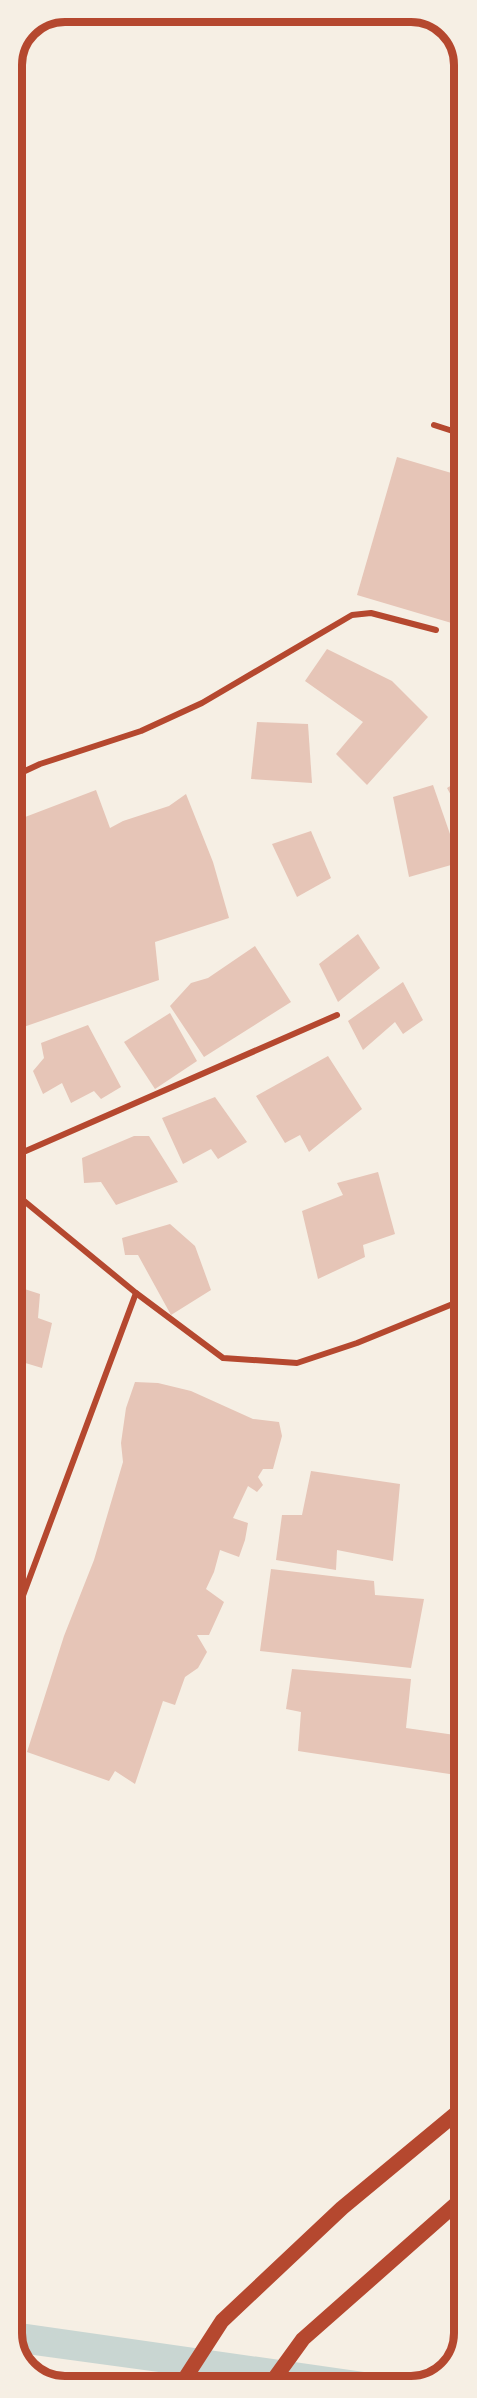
<svg xmlns="http://www.w3.org/2000/svg" width="477" height="2398" font-family="'PT Serif',serif">
  <style>
    .water { fill: #c9d6d2 }
    .building { fill: #e6c5b7 }
    .lines { fill: none; stroke-linecap: round; stroke-linejoin: round }
    .minor { stroke: #b5482f; stroke-width: 6 }
    .primary { stroke: #b5482f; stroke-width: 15 }
    .rim { fill: none; stroke: #b5482f; stroke-width: 8 }
  </style>
  <rect width="100%" height="100%" fill="#f6efe4"/>
  <polygon class="water" points="13,2322 427,2381 419,2385 261,2386 19,2353 13,2340"/>
  <g class="building">
    <polygon points="397,457 465,477 465,627 357,595"/>
    <polygon points="327,649 392,681 428,717 367,785 336,754 363,722 305,681"/>
    <polygon points="257,722 308,724 312,783 251,779"/>
    <polygon points="465,777 465,821 447,788"/>
    <polygon points="433,785 450,834 451,865 409,877 393,797"/>
    <polygon points="96,790 110,828 123,821 169,806 186,794 213,862 229,918 155,942 159,980 12,1031 12,822"/>
    <polygon points="311,831 331,878 297,897 272,844"/>
    <polygon points="358,934 380,968 338,1002 319,964"/>
    <polygon points="255,946 291,1002 204,1057 170,1006 191,983 208,978"/>
    <polygon points="403,982 423,1020 403,1034 395,1022 363,1050 348,1021"/>
    <polygon points="170,1013 197,1061 155,1089 124,1042"/>
    <polygon points="88,1025 121,1087 101,1099 94,1091 71,1103 62,1083 43,1094 33,1071 44,1058 41,1043"/>
    <polygon points="328,1056 362,1109 309,1152 300,1135 285,1143 256,1096"/>
    <polygon points="215,1097 247,1142 218,1159 211,1149 183,1164 162,1118"/>
    <polygon points="134,1136 149,1136 178,1182 116,1205 101,1182 84,1183 82,1158"/>
    <polygon points="378,1172 395,1234 363,1245 365,1257 318,1279 302,1211 343,1195 337,1183"/>
    <polygon points="170,1224 195,1246 211,1290 171,1315 138,1255 125,1255 122,1238"/>
    <polygon points="12,1285 40,1294 38,1318 52,1323 42,1368 22,1362 13,1392"/>
    <polygon points="135,1382 158,1383 191,1391 253,1419 279,1422 282,1436 273,1469 263,1469 258,1477 263,1485 257,1492 248,1486 233,1518 248,1523 245,1540 239,1557 220,1550 214,1572 206,1589 224,1602 209,1635 197,1635 207,1652 198,1668 185,1677 175,1705 163,1701 135,1784 115,1771 109,1781 27,1752 64,1636 94,1560 123,1462 121,1443 126,1408"/>
    <polygon points="12,1392 23,1397 13,1430 12,1430"/>
    <polygon points="311,1471 400,1484 393,1561 337,1550 336,1570 276,1560 282,1515 302,1515"/>
    <polygon points="271,1569 374,1581 375,1595 424,1599 411,1668 260,1651"/>
    <polygon points="292,1669 411,1679 406,1728 462,1736 456,1775 298,1751 301,1712 286,1709"/>
  </g>
  <g class="lines">
    <g class="minor">
      <polyline points="434,425 465,435"/>
      <polyline points="12,777 40,764 141,731 202,703 352,615 371,613 436,630"/>
      <polyline points="12,1157 337,1015"/>
      <polyline points="12,1191 136,1293 223,1358 297,1363 357,1343 465,1299"/>
      <polyline points="12,1625 136,1293"/>
    </g>
    <g class="primary">
      <polyline points="180,2386 222,2321 342,2208 465,2106"/>
      <polyline points="269,2386 303,2339 465,2196"/>
    </g>
  </g>
  <path d="M0 0H477V2398H0ZM65 22H411A43 43 0 0 1 454 65V2333A43 43 0 0 1 411 2376H65A43 43 0 0 1 22 2333V65A43 43 0 0 1 65 22Z" fill="#f6efe4" fill-rule="evenodd"/>
  <path class="rim" d="M65 22H411A43 43 0 0 1 454 65V2333A43 43 0 0 1 411 2376H65A43 43 0 0 1 22 2333V65A43 43 0 0 1 65 22Z"/>
</svg>
